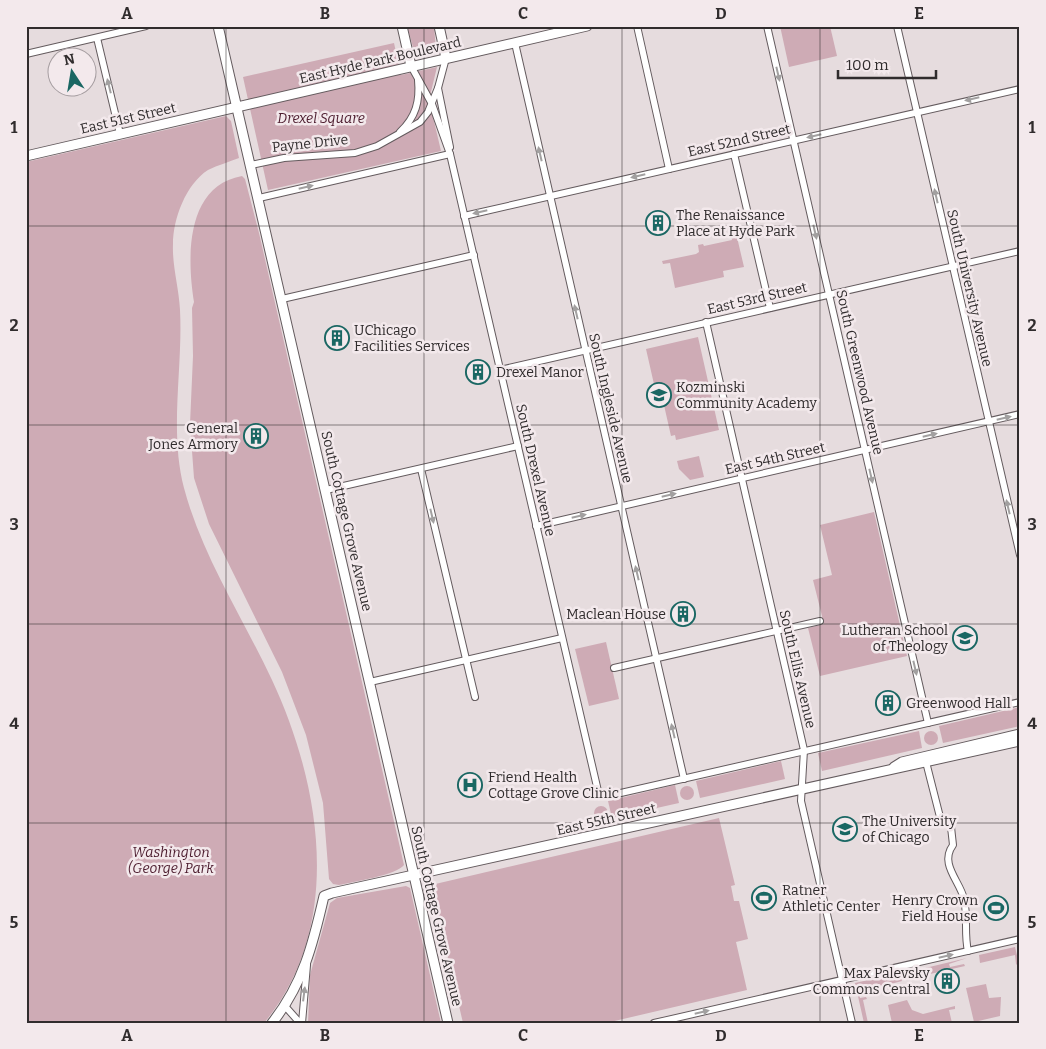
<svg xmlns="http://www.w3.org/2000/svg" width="1046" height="1049" font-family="Bitter,serif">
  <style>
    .green { fill: #ceabb5 }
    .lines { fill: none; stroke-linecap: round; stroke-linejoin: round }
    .street-casing { stroke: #645b5e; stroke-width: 8 }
    .secondary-casing { stroke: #645b5e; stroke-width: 11 }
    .street { stroke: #fff; stroke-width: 6 }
    .secondary { stroke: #fff; stroke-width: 9 }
    .oneway { fill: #a2a0a0 }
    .grid { fill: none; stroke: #302c2d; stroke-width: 1; stroke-opacity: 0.55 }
    .labels { text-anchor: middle; stroke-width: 5; stroke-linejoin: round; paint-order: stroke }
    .street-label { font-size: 14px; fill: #302c2d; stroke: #f3e9ec }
    .park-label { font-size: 14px; font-style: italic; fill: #4d1d2f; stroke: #f3e9ec }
    .poi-label { font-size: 14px; fill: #302c2d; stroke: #f3e9ec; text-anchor: start }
    .neatline { fill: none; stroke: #302c2d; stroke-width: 2 }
    .grid-label { font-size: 16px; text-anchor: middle; font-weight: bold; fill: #302c2d }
  </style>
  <rect width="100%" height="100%" fill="#e6dcde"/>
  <g class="green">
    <polygon points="407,26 434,26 436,50 415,54"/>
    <polygon points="780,26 830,26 837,56 789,67"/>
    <polygon points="394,43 401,75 437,67 429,100 441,151 268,190 243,77"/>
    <path d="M226 116 231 121 239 158C229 162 218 165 208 170 186 184 173 219 173 244 172 266 179 288 180 310 183 368 169 431 184 488 202 556 242 616 272 680 321 785 345 926 264 1023H26V162Z"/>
    <path d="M242 176 245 179 259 233 404 865C397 875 352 882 339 885L333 884 329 879 323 803 306 735 282 672 209 524 194 478 190 424 193 356 192 308 194 302C187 259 185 186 242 176Z"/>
    <polygon points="736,233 744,267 723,271 724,277 675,288 670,263 663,264 662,261 696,254 699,252 698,245 703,244 704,246 732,240 731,234"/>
    <polygon points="698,337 719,430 676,440 675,435 671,436 661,392 656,393 646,349"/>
    <polygon points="699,456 704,477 690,480 679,469 677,461"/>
    <polygon points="874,512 907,656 820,676 808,628 824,624 813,580 832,575 820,525"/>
    <polygon points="606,642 619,699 589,706 575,649"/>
    <polygon points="1020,707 1020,726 943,743 939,726"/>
    <circle cx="931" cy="738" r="7"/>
    <polygon points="919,731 922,748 822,771 818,753"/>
    <polygon points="781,761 785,779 700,798 696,781"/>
    <polygon points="675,785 679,803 612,818 608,801"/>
    <circle cx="687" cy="793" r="7"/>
    <circle cx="601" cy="813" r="7"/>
    <polygon points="719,818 735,885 731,886 734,901 739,901 748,939 736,942 747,990 606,1023 463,1023 431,885"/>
    <polygon points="406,886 410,888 441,1023 308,1023 310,975 330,903 337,898"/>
    <polygon points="1015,947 1020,968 1016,964 1015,955 980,963 979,955"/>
    <polygon points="967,958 949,964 950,967 964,964 965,966 917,977 916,973 921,972 921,969"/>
    <polygon points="899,973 902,981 868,990 867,987 859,990 860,998 866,997 867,999 863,1000 868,1023 864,1023 855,983"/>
    <polygon points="986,984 989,998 1001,997 1000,1016 974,1022 966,988"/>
    <polygon points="907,1000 912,1010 923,1014 955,1006 955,1009 949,1010 952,1023 892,1023 888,1005"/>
  </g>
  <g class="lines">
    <defs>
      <g id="street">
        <polyline points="637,26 669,169"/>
        <polyline points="767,26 928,723"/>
        <polyline points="897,26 1020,555"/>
        <polyline points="97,38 120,134"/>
        <polyline points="515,43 684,779"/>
        <polyline points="26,54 146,26"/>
        <polyline points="446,58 438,88 450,147"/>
        <polyline points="411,66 432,104 450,154 598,791 604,795 612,795 1020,702"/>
        <path d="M400 132C416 117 420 101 418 80"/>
        <polyline points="734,154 770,308"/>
        <polyline points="251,165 284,158 355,153 377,146 420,122 428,112 438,88"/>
        <polyline points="259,198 450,154"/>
        <polyline points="464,216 1020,89"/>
        <polyline points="282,299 474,255"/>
        <polyline points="706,322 804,750 801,801 852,1023"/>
        <polyline points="500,370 1020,251"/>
        <polyline points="421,469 475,697"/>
        <polyline points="326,490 518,446"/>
        <polyline points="536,526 1020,414"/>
        <polyline points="614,668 820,621"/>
        <polyline points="370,682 562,638"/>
        <polyline points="925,758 940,817"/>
        <path d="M951 827 953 845C939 864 960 881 964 899 968 917 964 934 968 951"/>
        <polyline points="284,1005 300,1023"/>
        <polyline points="302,1023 307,965"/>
        <polyline points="654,1023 1020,939"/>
      </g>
      <g id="secondary">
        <polyline points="218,26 448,1023"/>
        <polyline points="402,26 411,66"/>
        <polyline points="439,26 446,58"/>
        <polyline points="26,156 587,26"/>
        <polyline points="894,767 902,762 1020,734"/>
        <path d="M272 1023C303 984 313 944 324 896L332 893 1020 741"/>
      </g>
    </defs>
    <use href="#street" class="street-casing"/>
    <use href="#secondary" class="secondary-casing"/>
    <use href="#street" class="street"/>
    <use href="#secondary" class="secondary"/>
  </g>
  <defs><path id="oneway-solid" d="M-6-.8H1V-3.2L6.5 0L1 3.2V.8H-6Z" transform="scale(1.25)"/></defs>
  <g class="oneway">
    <use href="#oneway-solid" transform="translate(778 74) rotate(77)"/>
    <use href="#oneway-solid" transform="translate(109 86) rotate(-104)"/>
    <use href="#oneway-solid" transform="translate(972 99) rotate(167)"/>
    <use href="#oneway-solid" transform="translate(814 136) rotate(167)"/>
    <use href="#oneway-solid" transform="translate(540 154) rotate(-103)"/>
    <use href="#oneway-solid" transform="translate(638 176) rotate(167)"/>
    <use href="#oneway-solid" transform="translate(306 187) rotate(-13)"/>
    <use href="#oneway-solid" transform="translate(936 196) rotate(-103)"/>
    <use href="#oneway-solid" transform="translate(480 212) rotate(167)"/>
    <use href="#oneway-solid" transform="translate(815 232) rotate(77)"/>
    <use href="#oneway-solid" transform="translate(576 312) rotate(-103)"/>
    <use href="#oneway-solid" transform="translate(1004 418) rotate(-13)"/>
    <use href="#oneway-solid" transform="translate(930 435) rotate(-13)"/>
    <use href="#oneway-solid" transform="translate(871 476) rotate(77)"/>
    <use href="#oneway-solid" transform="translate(669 495) rotate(-13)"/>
    <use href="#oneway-solid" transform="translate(1008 507) rotate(-103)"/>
    <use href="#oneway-solid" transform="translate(432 516) rotate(77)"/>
    <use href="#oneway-solid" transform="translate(579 516) rotate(-13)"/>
    <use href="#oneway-solid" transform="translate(637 573) rotate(-103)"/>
    <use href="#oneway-solid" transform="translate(915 668) rotate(77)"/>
    <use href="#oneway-solid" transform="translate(673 731) rotate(-103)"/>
    <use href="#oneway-solid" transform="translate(946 956) rotate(-13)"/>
    <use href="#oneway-solid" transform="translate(304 994) rotate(-83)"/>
    <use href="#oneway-solid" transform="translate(702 1012) rotate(-13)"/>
  </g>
  <path class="grid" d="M226 26V1023M424 26V1023M622 26V1023M820 26V1023M26 226H1020M26 425H1020M26 624H1020M26 823H1020"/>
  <defs>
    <symbol id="building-ring" viewBox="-11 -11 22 22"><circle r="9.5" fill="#f3e9ec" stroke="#1a6763" stroke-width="1.5"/><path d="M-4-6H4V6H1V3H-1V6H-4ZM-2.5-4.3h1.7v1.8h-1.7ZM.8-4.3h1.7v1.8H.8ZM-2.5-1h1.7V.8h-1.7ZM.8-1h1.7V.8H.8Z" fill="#1a6763"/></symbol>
    <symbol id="school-ring" viewBox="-11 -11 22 22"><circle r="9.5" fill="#f3e9ec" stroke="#1a6763" stroke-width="1.5"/><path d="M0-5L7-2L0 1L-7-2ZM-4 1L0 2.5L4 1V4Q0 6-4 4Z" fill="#1a6763"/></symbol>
    <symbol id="university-ring" viewBox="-11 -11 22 22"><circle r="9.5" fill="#f3e9ec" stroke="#1a6763" stroke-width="1.5"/><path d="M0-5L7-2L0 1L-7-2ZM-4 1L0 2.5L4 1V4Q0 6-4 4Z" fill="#1a6763"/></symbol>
    <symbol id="hospital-ring" viewBox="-11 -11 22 22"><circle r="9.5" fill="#f3e9ec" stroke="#1a6763" stroke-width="1.5"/><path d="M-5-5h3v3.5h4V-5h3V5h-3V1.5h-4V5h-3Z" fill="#1a6763"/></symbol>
    <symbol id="stadium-ring" viewBox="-11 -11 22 22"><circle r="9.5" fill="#f3e9ec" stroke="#1a6763" stroke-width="1.5"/><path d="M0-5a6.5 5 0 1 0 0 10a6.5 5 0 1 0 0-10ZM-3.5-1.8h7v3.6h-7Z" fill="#1a6763"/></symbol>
  </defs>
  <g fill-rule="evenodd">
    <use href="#building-ring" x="644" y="209" width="28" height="28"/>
    <use href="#building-ring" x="323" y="324" width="28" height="28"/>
    <use href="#building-ring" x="464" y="358" width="28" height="28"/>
    <use href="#school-ring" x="645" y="381" width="28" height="28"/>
    <use href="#building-ring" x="242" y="422" width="28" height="28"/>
    <use href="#building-ring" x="669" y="600" width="28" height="28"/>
    <use href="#university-ring" x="951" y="624" width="28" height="28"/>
    <use href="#building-ring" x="874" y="689" width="28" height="28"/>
    <use href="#hospital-ring" x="456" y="771" width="28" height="28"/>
    <use href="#university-ring" x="831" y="815" width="28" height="28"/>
    <use href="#stadium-ring" x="750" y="884" width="28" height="28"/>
    <use href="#stadium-ring" x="982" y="894" width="28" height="28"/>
    <use href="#building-ring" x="933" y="967" width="28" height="28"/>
  </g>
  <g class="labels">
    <g class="street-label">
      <text transform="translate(380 60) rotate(-13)" y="5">East Hyde Park Boulevard</text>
      <text transform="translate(128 118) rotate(-13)" y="5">East 51st Street</text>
      <text transform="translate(739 140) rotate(-13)" y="5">East 52nd Street</text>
      <text transform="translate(310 143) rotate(-6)" y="5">Payne Drive</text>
      <text transform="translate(970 288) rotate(77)" y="5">South University Avenue</text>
      <text transform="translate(757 298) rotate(-13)" y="5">East 53rd Street</text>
      <text transform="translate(860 372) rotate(77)" y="5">South Greenwood Avenue</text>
      <text transform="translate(611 408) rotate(77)" y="5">South Ingleside Avenue</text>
      <text transform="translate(775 458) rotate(-13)" y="5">East 54th Street</text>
      <text transform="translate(536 470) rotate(77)" y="5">South Drexel Avenue</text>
      <text transform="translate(347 521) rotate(77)" y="5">South Cottage Grove Avenue</text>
      <text transform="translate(798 669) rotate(77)" y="5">South Ellis Avenue</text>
      <text transform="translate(606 819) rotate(-13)" y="5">East 55th Street</text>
      <text transform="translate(437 916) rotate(77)" y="5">South Cottage Grove Avenue</text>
    </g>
    <g class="park-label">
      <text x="321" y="123">Drexel Square</text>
      <text x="171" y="857">Washington<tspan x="171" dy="16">(George) Park</tspan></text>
    </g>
    <g class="poi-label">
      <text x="676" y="220">The Renaissance<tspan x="676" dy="16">Place at Hyde Park</tspan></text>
      <text x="354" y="335">UChicago<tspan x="354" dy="16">Facilities Services</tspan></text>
      <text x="496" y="377">Drexel Manor</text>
      <text x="676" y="392">Kozminski<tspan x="676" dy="16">Community Academy</tspan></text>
      <text x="238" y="433" text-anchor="end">General<tspan x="238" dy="16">Jones Armory</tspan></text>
      <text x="666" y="619" text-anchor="end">Maclean House</text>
      <text x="948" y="635" text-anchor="end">Lutheran School<tspan x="948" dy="16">of Theology</tspan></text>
      <text x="906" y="708">Greenwood Hall</text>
      <text x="488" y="782">Friend Health<tspan x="488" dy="16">Cottage Grove Clinic</tspan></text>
      <text x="862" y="826">The University<tspan x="862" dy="16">of Chicago</tspan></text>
      <text x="782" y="895">Ratner<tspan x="782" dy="16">Athletic Center</tspan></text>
      <text x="978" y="905" text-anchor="end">Henry Crown<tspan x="978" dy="16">Field House</tspan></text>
      <text x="930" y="978" text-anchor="end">Max Palevsky<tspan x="930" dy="16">Commons Central</tspan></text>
    </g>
  </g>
  <rect width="1046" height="1049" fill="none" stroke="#f3e9ec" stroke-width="55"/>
  <g transform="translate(72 72) rotate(348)"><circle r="24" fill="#f3e9ec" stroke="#a59da0"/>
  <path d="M0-4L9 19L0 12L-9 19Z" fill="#1a6763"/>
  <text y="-8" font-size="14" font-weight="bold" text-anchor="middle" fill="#302c2d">N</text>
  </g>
  <path d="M838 70v8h98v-8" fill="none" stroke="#302c2d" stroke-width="2.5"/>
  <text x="846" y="70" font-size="15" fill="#302c2d" stroke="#f3e9ec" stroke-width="4" paint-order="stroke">100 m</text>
  <rect x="28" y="28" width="990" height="994" class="neatline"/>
  <g class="grid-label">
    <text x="127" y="19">A</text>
    <text x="325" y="19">B</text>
    <text x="523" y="19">C</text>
    <text x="721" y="19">D</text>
    <text x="919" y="19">E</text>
    <text x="14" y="133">1</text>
    <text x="1032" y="133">1</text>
    <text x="14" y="331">2</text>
    <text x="1032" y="331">2</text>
    <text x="14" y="530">3</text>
    <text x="1032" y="530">3</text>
    <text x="14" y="729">4</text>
    <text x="1032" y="729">4</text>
    <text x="14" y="928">5</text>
    <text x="1032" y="928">5</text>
    <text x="127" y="1041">A</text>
    <text x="325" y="1041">B</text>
    <text x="523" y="1041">C</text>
    <text x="721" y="1041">D</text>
    <text x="919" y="1041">E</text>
  </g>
</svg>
